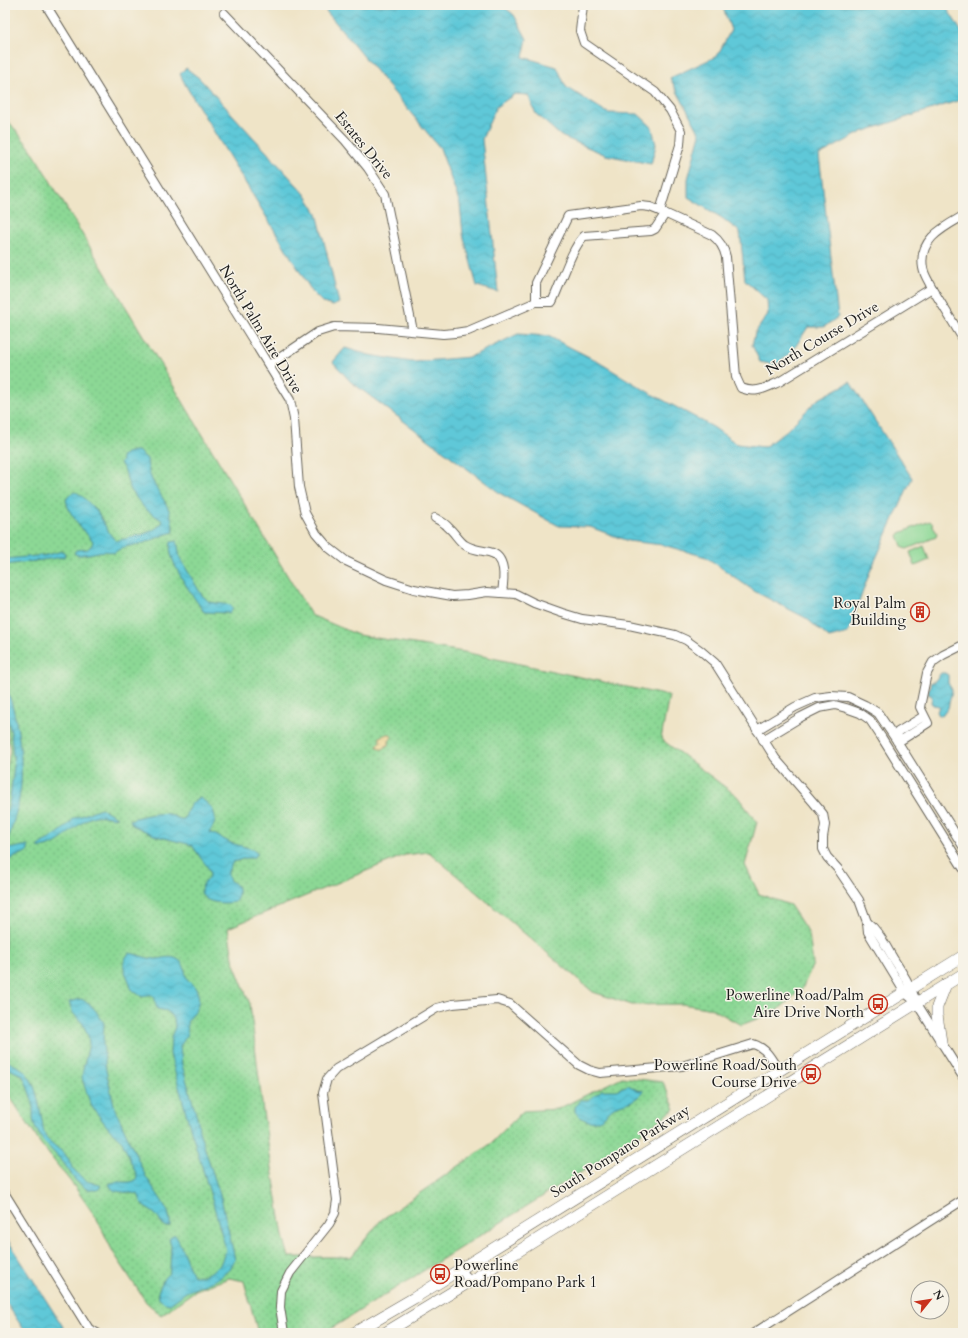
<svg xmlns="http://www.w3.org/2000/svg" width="968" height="1338" font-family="Cardo,serif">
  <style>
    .grass { fill: url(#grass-dots); stroke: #547a58 }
    .sand { fill: url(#sand-dots); stroke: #857b5d }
    .park { fill: #8cd895; stroke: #547a58 }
    .water { fill: url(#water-waves); stroke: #3d727a }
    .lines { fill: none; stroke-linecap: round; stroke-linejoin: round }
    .street-casing { stroke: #666258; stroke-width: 10 }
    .secondary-casing { stroke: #666258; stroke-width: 12 }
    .street { stroke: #fff; stroke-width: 8 }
    .secondary { stroke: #fff; stroke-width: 11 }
    .labels { text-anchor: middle; stroke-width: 3; stroke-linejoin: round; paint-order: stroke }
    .street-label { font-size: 15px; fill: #1c1c1c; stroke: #f7f3e8 }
    .poi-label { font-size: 15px; fill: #1c1c1c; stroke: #f7f3e8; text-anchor: end }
  </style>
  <defs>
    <pattern id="grass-dots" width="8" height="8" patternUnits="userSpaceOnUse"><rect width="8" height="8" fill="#8cd895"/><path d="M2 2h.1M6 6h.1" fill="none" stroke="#78b980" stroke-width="1.8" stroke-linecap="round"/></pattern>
    <pattern id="sand-dots" width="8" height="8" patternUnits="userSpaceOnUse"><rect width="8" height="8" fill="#eeda9e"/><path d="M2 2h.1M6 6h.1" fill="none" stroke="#ccba88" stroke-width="1.8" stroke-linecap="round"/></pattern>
    <pattern id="water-waves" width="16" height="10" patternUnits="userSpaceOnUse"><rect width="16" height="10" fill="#5ec8d8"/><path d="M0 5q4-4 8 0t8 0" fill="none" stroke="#51abb9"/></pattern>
  </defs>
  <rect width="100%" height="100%" fill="#f7f3e8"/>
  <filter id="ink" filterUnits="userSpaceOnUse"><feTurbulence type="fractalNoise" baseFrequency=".025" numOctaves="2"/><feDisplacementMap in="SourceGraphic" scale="8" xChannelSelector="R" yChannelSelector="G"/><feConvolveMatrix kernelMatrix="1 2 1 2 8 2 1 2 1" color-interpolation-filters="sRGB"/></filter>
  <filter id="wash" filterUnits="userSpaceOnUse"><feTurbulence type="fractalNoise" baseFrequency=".012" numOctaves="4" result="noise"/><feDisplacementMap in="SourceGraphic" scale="16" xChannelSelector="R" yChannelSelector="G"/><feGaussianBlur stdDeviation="0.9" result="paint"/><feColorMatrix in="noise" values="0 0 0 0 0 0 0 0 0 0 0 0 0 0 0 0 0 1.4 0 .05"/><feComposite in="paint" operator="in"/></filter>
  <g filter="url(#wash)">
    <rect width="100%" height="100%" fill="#efe4c7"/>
    <polygon class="grass" points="5,117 31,149 311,615 358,635 464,652 669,696 661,739 737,796 757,822 745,865 759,894 790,905 809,934 813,964 802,989 777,1011 741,1025 713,1009 682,1004 632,1005 593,992 429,852 405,855 228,928 234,964 250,1004 263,1112 283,1236 289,1257 351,1257 381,1220 489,1145 523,1111 558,1109 622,1077 663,1082 675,1109 623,1146 324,1333 258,1333 244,1281 229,1278 196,1290 161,1315 146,1302 113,1252 97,1219 74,1186 40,1143 5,1089 5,779 10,751 5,710"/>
    <polygon class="sand" points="387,734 390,734 392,737 389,741 389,744 383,749 379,749 377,746 380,742 380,737"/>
    <g class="park">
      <polygon points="930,521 932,523 937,534 936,537 907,549 903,548 898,536 900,533"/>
      <polygon points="924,546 929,560 915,566 910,552"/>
    </g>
    <g class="water">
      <polygon points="321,5 502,5 514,15 527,39 523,57 557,67 566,87 608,113 638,114 652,127 656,145 651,164 606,155 561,136 536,114 528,95 515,94 496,107 482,139 498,292 477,286 463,234 460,204 440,148"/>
      <polygon points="722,5 945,5 963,34 963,99 862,132 819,155 838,317 824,327 808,327 792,352 776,365 760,362 752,345 755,333 768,314 767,300 745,280 740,232 722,218 688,197 688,179 700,134 670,78 717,56 731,30"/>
      <polygon points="186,68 199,78 305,194 317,213 339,303 333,306 323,303 313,293 186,86 180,74"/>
      <polygon points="518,334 548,336 595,360 648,392 713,427 737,444 764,447 786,431 817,400 850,382 912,478 869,574 848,633 829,638 806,618 754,591 706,557 663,545 628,541 590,527 559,526 501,494 350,381 333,362 345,348 369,355 412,362 470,357"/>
      <path d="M134 451H138L147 459C148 482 160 490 169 510 172 517 172 525 174 532 164 534 156 539 147 542 135 546 123 545 114 553 103 548 89 556 77 555L74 553 76 550 88 549 92 545 93 541C83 529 69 516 66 500 74 487 79 493 87 501 90 504 93 507 96 510 101 517 111 538 116 541 130 537 156 534 163 521L145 509 137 499 129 487 125 471 120 463 122 461 121 457 126 453Z"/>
      <path d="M177 541 180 558 201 594 209 602 231 605 233 609 229 613 204 612C194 597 165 559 171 542Z"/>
      <polygon points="63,551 65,554 64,557 5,565 5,559 46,555"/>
      <polygon points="941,673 945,673 948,675 948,683 952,690 948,708 942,716 939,715 937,712 939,706 933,705 931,703 932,696 928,694 931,682 934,682"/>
      <path d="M5 683C17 715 23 751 21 785 19 807 12 828 5 848 14 850 20 845 28 846V851L5 862V821L10 799 14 766 11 733 5 706Z"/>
      <path d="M200 798C208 803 216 809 215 821 215 825 211 828 210 832L231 843 252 849 258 854 253 858H246L233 862 228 871V876L230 881C240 884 240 894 235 902 225 904 201 904 201 890 202 884 207 880 210 875 209 867 205 864 200 857 197 853 195 849 192 845L156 836 132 825 130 820C139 816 159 812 169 814 175 816 178 820 184 819 188 810 190 801 200 798Z"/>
      <path d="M101 808 117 817C109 819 103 814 95 816 76 821 58 851 38 847 41 842 47 841 51 838 60 832 68 826 74 818 84 816 91 811 101 808Z"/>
      <path d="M129 953C138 954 146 959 156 959 162 959 170 955 177 959 187 964 183 972 188 980 190 983 194 985 196 989 203 1002 195 1012 187 1022 189 1032 186 1038 180 1046L182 1065 198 1121 199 1131 221 1198 235 1259 230 1269 220 1277 213 1281 186 1292 170 1304 165 1303 159 1299 158 1292 164 1278 169 1273 170 1269 171 1246 169 1239 174 1234C179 1237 188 1267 193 1276H202L212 1271 220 1265 226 1250 213 1203 189 1124 170 1054 171 1037 175 1027 174 1019 167 1011 157 1009C154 999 157 991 142 997L131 989C129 974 117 968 129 953Z"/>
      <path d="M81 999 89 1003 96 1011 104 1023 103 1043 106 1070 115 1109 146 1177 162 1201 168 1212 170 1220V1226L165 1227 154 1213 143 1206 138 1194 115 1191 111 1188 109 1184C118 1179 127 1185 136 1180L137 1176 122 1141 109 1129 92 1107 88 1097 82 1078 83 1070 89 1044 88 1036 83 1024 73 1013 69 1002Z"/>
      <path d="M5 1059C11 1065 22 1066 27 1074 37 1086 39 1105 42 1120 43 1125 43 1131 45 1135 50 1144 61 1149 67 1157 70 1160 70 1164 72 1167 73 1169 83 1179 85 1180 91 1184 95 1181 101 1186L98 1190H90L85 1188 76 1181 63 1162 43 1141 35 1127 33 1119V1103L25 1080 22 1075 5 1067Z"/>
      <path d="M628 1085 637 1090 644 1091C634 1103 627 1102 614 1107 610 1109 608 1113 605 1116 594 1125 584 1122 575 1112V1107L580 1100H588L602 1090H616Z"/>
      <polygon points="5,1236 67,1333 26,1333 5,1301"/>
    </g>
  </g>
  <g filter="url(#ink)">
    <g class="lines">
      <defs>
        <g id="street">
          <polyline points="46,5 290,400 294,419 299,487 305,513 316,533 328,547 346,561 386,580 414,589 452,596 468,595 487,592 516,594 534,603 562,613 582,619 629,625 675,635 686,640 700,650 715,663 775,758 814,803 823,814 825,825 823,837 823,849 827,857 838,869 859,900 867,922 868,932 905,993 916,1002"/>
          <polyline points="583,5 580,31 584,43 655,92 670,110 681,131 680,145 660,211"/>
          <polyline points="224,13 345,140 368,168 385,194 413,331"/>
          <polyline points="932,288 963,339"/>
          <path d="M536 302V283L568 216 641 206 650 207 660 211 712 235C720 241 724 247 726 257L736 377 741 388C756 394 765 388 779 382L932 288C929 282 924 275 923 268 918 240 942 228 963 216"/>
          <path d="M269 365 318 332 334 327 378 328 443 334 455 333 468 331 536 302H552C561 284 571 249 584 236L651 231 655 229 665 214"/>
          <path d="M435 518C440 521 445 523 448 527 455 533 458 540 465 545 473 550 480 550 489 552 507 556 504 579 502 593"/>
          <polyline points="924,716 898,732 897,741 903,739 928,723 920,707 927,673 933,662 943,655 963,645"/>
          <polyline points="757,730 795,707 815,698 831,696 848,697 865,705 878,713 897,741 963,846"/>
          <polyline points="763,740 801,717 819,708 835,705 846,708 860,713 870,720 882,738 963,868"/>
          <path d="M867 922C879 931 885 945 893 958 902 972 911 986 916 1002L963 1077"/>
          <polyline points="5,1194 89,1329 97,1333"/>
          <polyline points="461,1268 469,1282"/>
          <path d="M284 1333 280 1307 281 1291 290 1273 329 1224 335 1213 337 1200 323 1093 327 1079 336 1069 437 1008 453 1004 497 1000 510 1004 579 1065 589 1070 600 1073 682 1066 753 1044C766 1048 771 1058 778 1070"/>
          <polyline points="754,1333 963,1200"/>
        </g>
        <g id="secondary">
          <polyline points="941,1042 937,1015 937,1007 946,984"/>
          <polyline points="354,1333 414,1298 963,956"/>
          <polyline points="385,1333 469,1282 963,974"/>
        </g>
      </defs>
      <use href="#street" class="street-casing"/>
      <use href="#secondary" class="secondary-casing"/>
      <use href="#street" class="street"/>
      <use href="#secondary" class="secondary"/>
    </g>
  </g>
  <defs>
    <symbol id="building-ring" viewBox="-11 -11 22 22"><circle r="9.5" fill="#f7f3e8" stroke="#c8321e" stroke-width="1.5"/><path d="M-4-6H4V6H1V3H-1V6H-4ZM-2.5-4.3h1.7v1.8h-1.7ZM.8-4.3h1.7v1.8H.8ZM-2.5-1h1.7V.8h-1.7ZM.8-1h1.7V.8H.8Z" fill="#c8321e"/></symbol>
    <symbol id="bus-ring" viewBox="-11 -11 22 22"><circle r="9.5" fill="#f7f3e8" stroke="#c8321e" stroke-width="1.5"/><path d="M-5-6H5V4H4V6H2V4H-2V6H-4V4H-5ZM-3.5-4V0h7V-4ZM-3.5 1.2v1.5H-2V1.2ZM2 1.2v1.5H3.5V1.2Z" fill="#c8321e"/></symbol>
  </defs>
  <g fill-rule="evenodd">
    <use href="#building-ring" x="909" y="601" width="22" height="22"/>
    <use href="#bus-ring" x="867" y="993" width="22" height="22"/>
    <use href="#bus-ring" x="800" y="1063" width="22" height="22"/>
    <use href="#bus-ring" x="429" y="1263" width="22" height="22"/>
  </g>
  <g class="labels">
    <g class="street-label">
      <text transform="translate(364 145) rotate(51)" y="5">Estates Drive</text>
      <text transform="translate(261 329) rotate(59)" y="5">North Palm Aire Drive</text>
      <text transform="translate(822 338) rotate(-31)" y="5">North Course Drive</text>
      <text transform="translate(620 1151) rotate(-32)" y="5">South Pompano Parkway</text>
    </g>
    <g class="poi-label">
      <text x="906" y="608">Royal Palm<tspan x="906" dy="17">Building</tspan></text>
      <text x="864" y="1000">Powerline Road/Palm<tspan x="864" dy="17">Aire Drive North</tspan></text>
      <text x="797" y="1070">Powerline Road/South<tspan x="797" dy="17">Course Drive</tspan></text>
      <text x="454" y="1270" text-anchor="start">Powerline<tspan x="454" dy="17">Road/Pompano Park 1</tspan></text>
    </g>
  </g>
  <rect width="968" height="1338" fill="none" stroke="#f7f3e8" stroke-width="20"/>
  <g transform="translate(930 1300) rotate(60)"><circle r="19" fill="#f7f3e8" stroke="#9f9d96"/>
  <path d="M0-3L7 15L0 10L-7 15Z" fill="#c8321e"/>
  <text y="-6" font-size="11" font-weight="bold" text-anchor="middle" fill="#1c1c1c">N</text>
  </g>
</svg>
